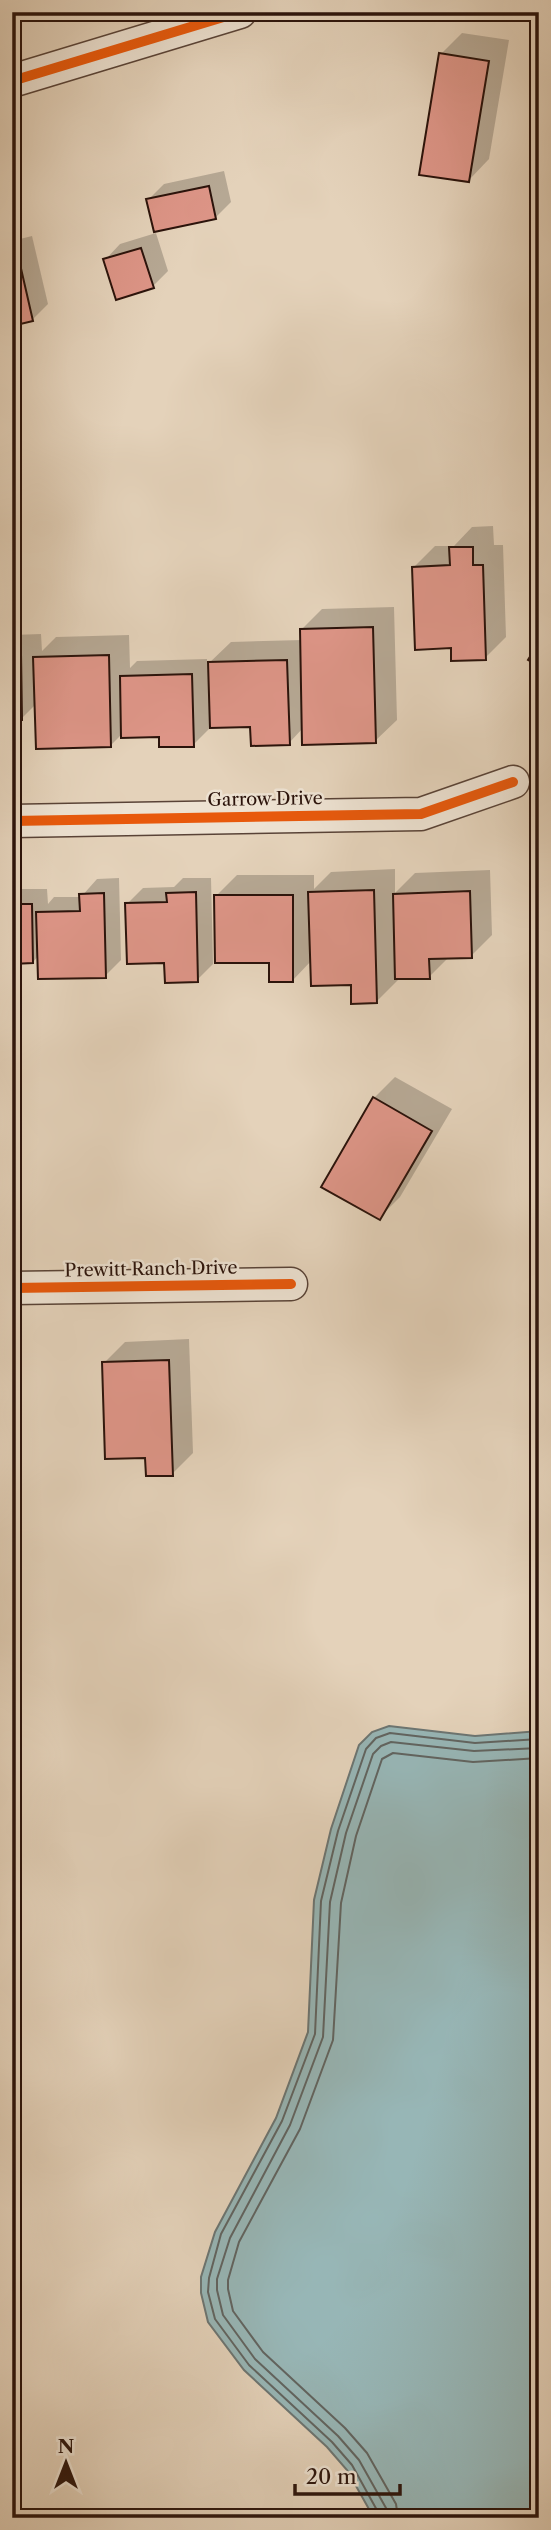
<svg xmlns="http://www.w3.org/2000/svg" width="551" height="2530" font-family="'Libre Caslon Text',serif">
  <style>
    .water { fill: #97b6b6; stroke: #6c7572; stroke-width: 2 }
    .shadow { fill: #0003 }
    .lines { fill: none; stroke-linecap: round; stroke-linejoin: round }
    .shore { stroke: #616460; stroke-width: 2 }
    .building { fill: #dd9587; stroke: #2b130b; stroke-width: 2 }
    .street-casing { stroke: #594337; stroke-width: 35 }
    .street { stroke: #ede2d2; stroke-width: 32 }
    .cycleway-casing { stroke: #ede2d2; stroke-width: 15 }
    .cycleway { stroke: #e8590c; stroke-width: 10 }
    .labels { text-anchor: middle; stroke-width: 5; stroke-linejoin: round; paint-order: stroke }
    .street-label { font-size: 18px; fill: #2b130b; stroke: #ede2d2 }
  </style>
  <rect width="100%" height="100%" fill="#e4d2ba"/>
  <filter id="stains"><feTurbulence type="fractalNoise" baseFrequency=".00286" numOctaves="4"/><feColorMatrix values="0 0 0 0 .2 0 0 0 0 .09 0 0 0 0 .02 0 0 0 .5 -.17"/></filter>
  <radialGradient id="worn" r=".72"><stop offset=".6" stop-color="#630" stop-opacity="0"/><stop offset="1" stop-color="#630" stop-opacity=".3"/></radialGradient>
  <polygon class="water" points="389,1726 475,1736 539,1731 539,2518 374,2518 347,2470 327,2447 244,2370 208,2322 201,2293 201,2277 215,2232 276,2118 308,2032 314,1900 331,1829 359,1745 372,1732"/>
  <g class="shadow">
    <polygon points="462,33 509,40 489,159 468,181 441,54"/>
    <polygon points="224,171 231,202 215,218 155,230 168,271 153,286 105,260 120,244 156,233 148,200 164,184"/>
    <polygon points="32,236 48,304 32,320 12,324 12,241"/>
    <polygon points="493,526 494,545 503,545 506,637 485,658 453,646 414,567 435,546 454,546 472,527"/>
    <polygon points="394,607 397,720 375,741 303,728 289,743 252,725 209,726 209,729 193,745 161,735 123,733 111,745 36,704 22,718 12,719 12,635 41,634 42,651 56,637 129,635 130,668 137,661 207,659 207,665 231,642 302,640 301,630 322,609"/>
    <polygon points="395,869 395,893 415,873 490,870 492,935 471,956 450,956 429,977 397,977 398,980 376,1002 353,983 312,960 293,980 271,961 216,896 237,875 314,875 314,889 331,872"/>
    <polygon points="119,878 121,960 105,976 39,955 33,962 12,962 12,889 47,889 48,904 54,897 81,897 97,879"/>
    <polygon points="183,878 211,878 213,964 197,980 166,962 127,904 143,888 174,887"/>
    <polygon points="395,1077 452,1109 400,1197 379,1218 374,1098"/>
    <polygon points="189,1339 193,1453 172,1474 147,1456 104,1363 125,1342"/>
  </g>
  <g class="lines">
    <g class="shore">
      <polyline points="379,2518 378,2512 352,2465 332,2442 249,2365 215,2319 208,2292 209,2278 221,2234 282,2121 315,2034 321,1901 338,1831 366,1749 376,1738 390,1733 475,1743 539,1739"/>
      <polyline points="388,2518 386,2508 359,2460 338,2436 255,2359 223,2315 217,2290 217,2279 230,2238 290,2125 323,2037 330,1902 346,1833 373,1754 381,1746 391,1742 474,1751 539,1748"/>
      <polyline points="398,2518 396,2504 367,2453 345,2428 263,2352 233,2311 228,2289 228,2280 239,2242 300,2129 333,2040 341,1903 356,1836 382,1759 393,1753 473,1762 539,1758"/>
    </g>
  </g>
  <g class="building">
    <polygon points="439,53 489,61 469,182 419,175"/>
    <polygon points="209,186 216,219 154,232 146,199"/>
    <polygon points="141,248 154,288 116,300 103,259"/>
    <polygon points="17,251 33,321 12,326 12,252"/>
    <polygon points="449,547 473,547 473,565 483,565 486,660 451,661 451,648 415,650 412,567 450,565"/>
    <polygon points="373,627 376,743 302,745 300,629"/>
    <polygon points="539,642 539,666 528,660"/>
    <polygon points="21,654 22,720 12,720 12,655"/>
    <polygon points="109,655 111,747 36,749 33,657"/>
    <polygon points="287,660 290,745 251,746 250,727 210,728 208,662"/>
    <polygon points="192,674 194,747 159,747 159,737 121,738 120,676"/>
    <polygon points="374,890 377,1003 351,1004 351,985 311,986 308,892"/>
    <polygon points="470,891 472,958 429,959 430,979 395,979 393,894"/>
    <polygon points="196,892 198,982 165,983 164,963 127,964 125,903 167,902 166,893"/>
    <polygon points="104,893 106,978 38,979 36,912 80,911 79,894"/>
    <polygon points="214,895 293,895 293,982 269,982 269,963 215,963"/>
    <polygon points="12,904 32,904 33,963 12,964"/>
    <polygon points="373,1097 432,1131 380,1220 321,1187"/>
    <polygon points="169,1360 173,1476 146,1476 145,1458 105,1459 102,1362"/>
  </g>
  <g class="lines">
    <defs>
      <g id="street">
        <polyline points="12,81 240,12"/>
        <polyline points="12,821 421,814 513,782"/>
        <polyline points="12,1288 291,1284"/>
      </g>
    </defs>
    <use href="#street" class="street-casing"/>
    <use href="#street" class="street"/>
    <defs>
      <g id="cycleway">
        <polyline points="12,81 240,12"/>
        <polyline points="12,821 421,814 513,782"/>
        <polyline points="12,1288 291,1284"/>
      </g>
    </defs>
    <use href="#cycleway" class="cycleway-casing"/>
    <use href="#cycleway" class="cycleway"/>
  </g>
  <g class="labels">
    <g class="street-label">
      <text transform="translate(265 799) rotate(-1)" y="6">Garrow Drive</text>
      <text transform="translate(151 1269) rotate(-1)" y="6">Prewitt Ranch Drive</text>
    </g>
  </g>
  <rect width="551" height="2530" fill="none" stroke="#e4d2ba" stroke-width="42"/>
  <rect x="14" y="14" width="523" height="2502" fill="none" stroke="#2b130b" stroke-width="3.5"/>
  <rect x="21" y="21" width="509" height="2488" fill="none" stroke="#2b130b" stroke-width="2"/>
  <g transform="translate(66 2463)" stroke="#ede2d2" stroke-width="5" paint-order="stroke">
  <path d="M0-5L12 26L0 18L-12 26Z" fill="#2b130b"/>
  <text y="-10" font-size="19" font-weight="bold" text-anchor="middle" fill="#2b130b">N</text>
  </g>
  <path d="M295 2484v10h105v-10" fill="none" stroke="#2b130b" stroke-width="3.5"/>
  <text x="306" y="2484" font-size="21" fill="#2b130b" stroke="#ede2d2" stroke-width="5" paint-order="stroke">20 m</text>
  <rect width="100%" height="100%" filter="url(#stains)"/>
  <rect width="100%" height="100%" fill="url(#worn)"/>
</svg>
